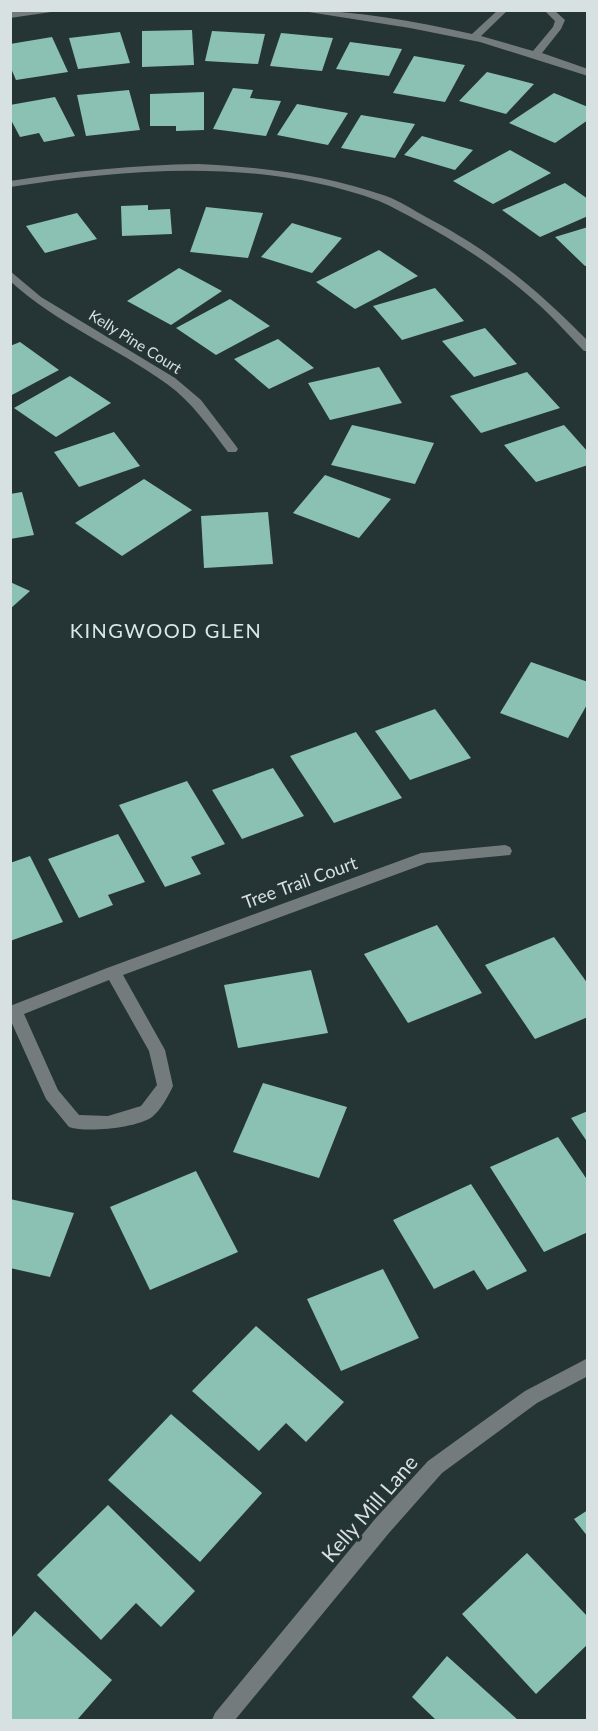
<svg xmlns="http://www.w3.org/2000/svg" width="598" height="1731" font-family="Lato,sans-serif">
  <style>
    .building { fill: #8bc1b3 }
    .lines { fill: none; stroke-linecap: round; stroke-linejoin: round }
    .minor { fill: #747b7d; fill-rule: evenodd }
    .labels { text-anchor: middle; stroke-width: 6; stroke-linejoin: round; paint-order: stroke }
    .far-street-label { font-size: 15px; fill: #d8e1e1; stroke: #253435 }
    .street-label { font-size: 18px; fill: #d8e1e1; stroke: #253435 }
    .neighbourhood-label { font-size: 20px; letter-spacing: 1.5px; fill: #d6e8e8; stroke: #253435 }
    .near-street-label { font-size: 21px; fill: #d8e1e1; stroke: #253435 }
  </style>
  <rect width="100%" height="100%" fill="#253435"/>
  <g class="building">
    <polygon points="192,30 194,65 142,67 142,31"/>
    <polygon points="212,31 265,34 258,64 205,61"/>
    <polygon points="120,32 130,63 78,69 69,38"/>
    <polygon points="281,33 333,38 322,71 270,66"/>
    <polygon points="52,37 68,72 16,80 10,66 10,44"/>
    <polygon points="350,42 402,49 389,76 336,69"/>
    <polygon points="414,56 465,65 445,102 393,93"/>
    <polygon points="487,72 534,84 506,114 459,101"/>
    <polygon points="233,88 253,90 250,98 281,101 266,136 213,129"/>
    <polygon points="129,90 140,130 86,136 77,95"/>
    <polygon points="204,92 204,130 176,131 176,126 150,126 150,94"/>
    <polygon points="554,93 588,107 588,120 555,143 509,123"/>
    <polygon points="55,97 75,136 44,142 39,133 20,137 10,118 10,105"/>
    <polygon points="297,104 348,113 328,145 277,135"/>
    <polygon points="361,115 415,124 395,158 341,148"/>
    <polygon points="422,136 473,150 455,170 404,155"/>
    <polygon points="510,150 551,173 493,204 453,181"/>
    <polygon points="565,183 588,199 588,216 540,237 502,210"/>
    <polygon points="148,205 148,210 170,209 172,234 122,236 121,206"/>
    <polygon points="206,207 263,213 248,258 190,252"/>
    <polygon points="77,213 97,239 45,253 26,226"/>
    <polygon points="292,223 342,238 312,273 261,257"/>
    <polygon points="588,227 588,265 585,266 555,237"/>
    <polygon points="379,250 418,276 355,309 316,282"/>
    <polygon points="179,268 222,291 171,325 127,301"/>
    <polygon points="435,288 464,321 402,340 373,306"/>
    <polygon points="230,299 270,326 216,355 176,328"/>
    <polygon points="485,328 517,364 474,377 442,341"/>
    <polygon points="278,339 314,368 269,389 234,359"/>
    <polygon points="20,342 59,370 10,396 10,346"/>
    <polygon points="379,367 402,403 330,420 308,383"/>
    <polygon points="527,372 560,408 481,433 450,396"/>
    <polygon points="70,376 111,403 56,437 14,408"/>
    <polygon points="352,425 434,443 415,484 331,465"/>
    <polygon points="564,425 588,452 588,465 536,482 504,445"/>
    <polygon points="114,432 140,466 79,487 54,452"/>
    <polygon points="325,475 391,499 359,538 293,513"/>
    <polygon points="144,479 192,510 122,556 75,523"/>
    <polygon points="22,492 34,535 10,539 10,494"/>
    <polygon points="268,512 273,564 204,568 201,516"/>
    <polygon points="10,582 30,591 10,609"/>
    <polygon points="531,662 588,682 588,703 568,738 500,713"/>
    <polygon points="435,709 471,758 410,780 375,731"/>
    <polygon points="356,732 402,798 334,823 290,756"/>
    <polygon points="273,768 304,816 242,839 212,790"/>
    <polygon points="187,781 225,844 191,857 201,874 165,887 119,805"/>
    <polygon points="118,834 145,882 108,895 113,905 79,918 48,859"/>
    <polygon points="30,856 63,922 10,941 10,863"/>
    <polygon points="437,925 482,993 408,1023 364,954"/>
    <polygon points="554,937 588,984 588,1017 535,1039 485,965"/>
    <polygon points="311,970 328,1033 238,1048 224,985"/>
    <polygon points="263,1083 347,1107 319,1178 233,1152"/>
    <polygon points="588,1111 588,1143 571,1118"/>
    <polygon points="558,1137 588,1181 588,1232 544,1252 490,1167"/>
    <polygon points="196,1171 238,1252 150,1290 110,1207"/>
    <polygon points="471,1184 527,1271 487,1290 474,1270 434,1289 393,1220"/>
    <polygon points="10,1199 74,1213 50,1277 10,1268"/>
    <polygon points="383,1269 419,1338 341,1371 307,1299"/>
    <polygon points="256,1326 344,1402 306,1442 286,1423 259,1451 192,1391"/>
    <polygon points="171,1414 262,1493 200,1562 108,1480"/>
    <polygon points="108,1505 195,1591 161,1627 136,1603 101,1640 37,1575"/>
    <polygon points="588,1510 588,1537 574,1519"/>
    <polygon points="527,1553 588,1617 588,1644 536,1694 462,1614"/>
    <polygon points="35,1611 112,1680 77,1720 10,1720 10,1639"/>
    <polygon points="447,1656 518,1720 436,1720 412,1697"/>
  </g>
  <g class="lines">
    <g class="minor">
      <polygon points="26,10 65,10 10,18 10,12"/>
      <path d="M296 10C355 10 414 21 472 34L498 10H508L481 36 533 51 553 27 555 21 544 10H554L565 20 561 29 542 53 588 69V76L480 42 410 28Z"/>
      <path d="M198 164C263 167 325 175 386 196 400 201 413 210 426 217 491 251 537 289 588 341V351H584C566 332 549 313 529 296 496 267 458 243 420 222 407 215 393 207 379 201 261 158 133 168 10 187V181C73 171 135 165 198 164Z"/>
      <path d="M10 271 41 297 175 378 201 400 236 446 238 449 236 452H228C209 427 192 402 167 384 116 347 57 324 10 281Z"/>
      <path d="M505 845 510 847 512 851 510 855 427 863 123 975 165 1050 173 1086C169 1095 160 1111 152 1117 137 1128 86 1133 69 1127L46 1099 10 1019V1006L107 968 421 853ZM109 980 149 1051 157 1085 141 1106 108 1116 79 1115 58 1090 24 1014Z"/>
      <polygon points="588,1358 588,1376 537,1403 442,1473 389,1533 235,1720 212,1720 215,1713 375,1519 428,1461 525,1391"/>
    </g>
  </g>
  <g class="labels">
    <g class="far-street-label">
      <text transform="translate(135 342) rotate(32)" y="5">Kelly Pine Court</text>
    </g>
    <g class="street-label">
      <text transform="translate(300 883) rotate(-20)" y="6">Tree Trail Court</text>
    </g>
    <g class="neighbourhood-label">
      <text x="166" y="638">KINGWOOD GLEN</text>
    </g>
    <g class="near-street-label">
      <text transform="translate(370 1509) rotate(-49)" y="7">Kelly Mill Lane</text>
    </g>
  </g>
  <rect width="598" height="1731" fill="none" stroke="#d8e1e1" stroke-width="24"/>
</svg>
